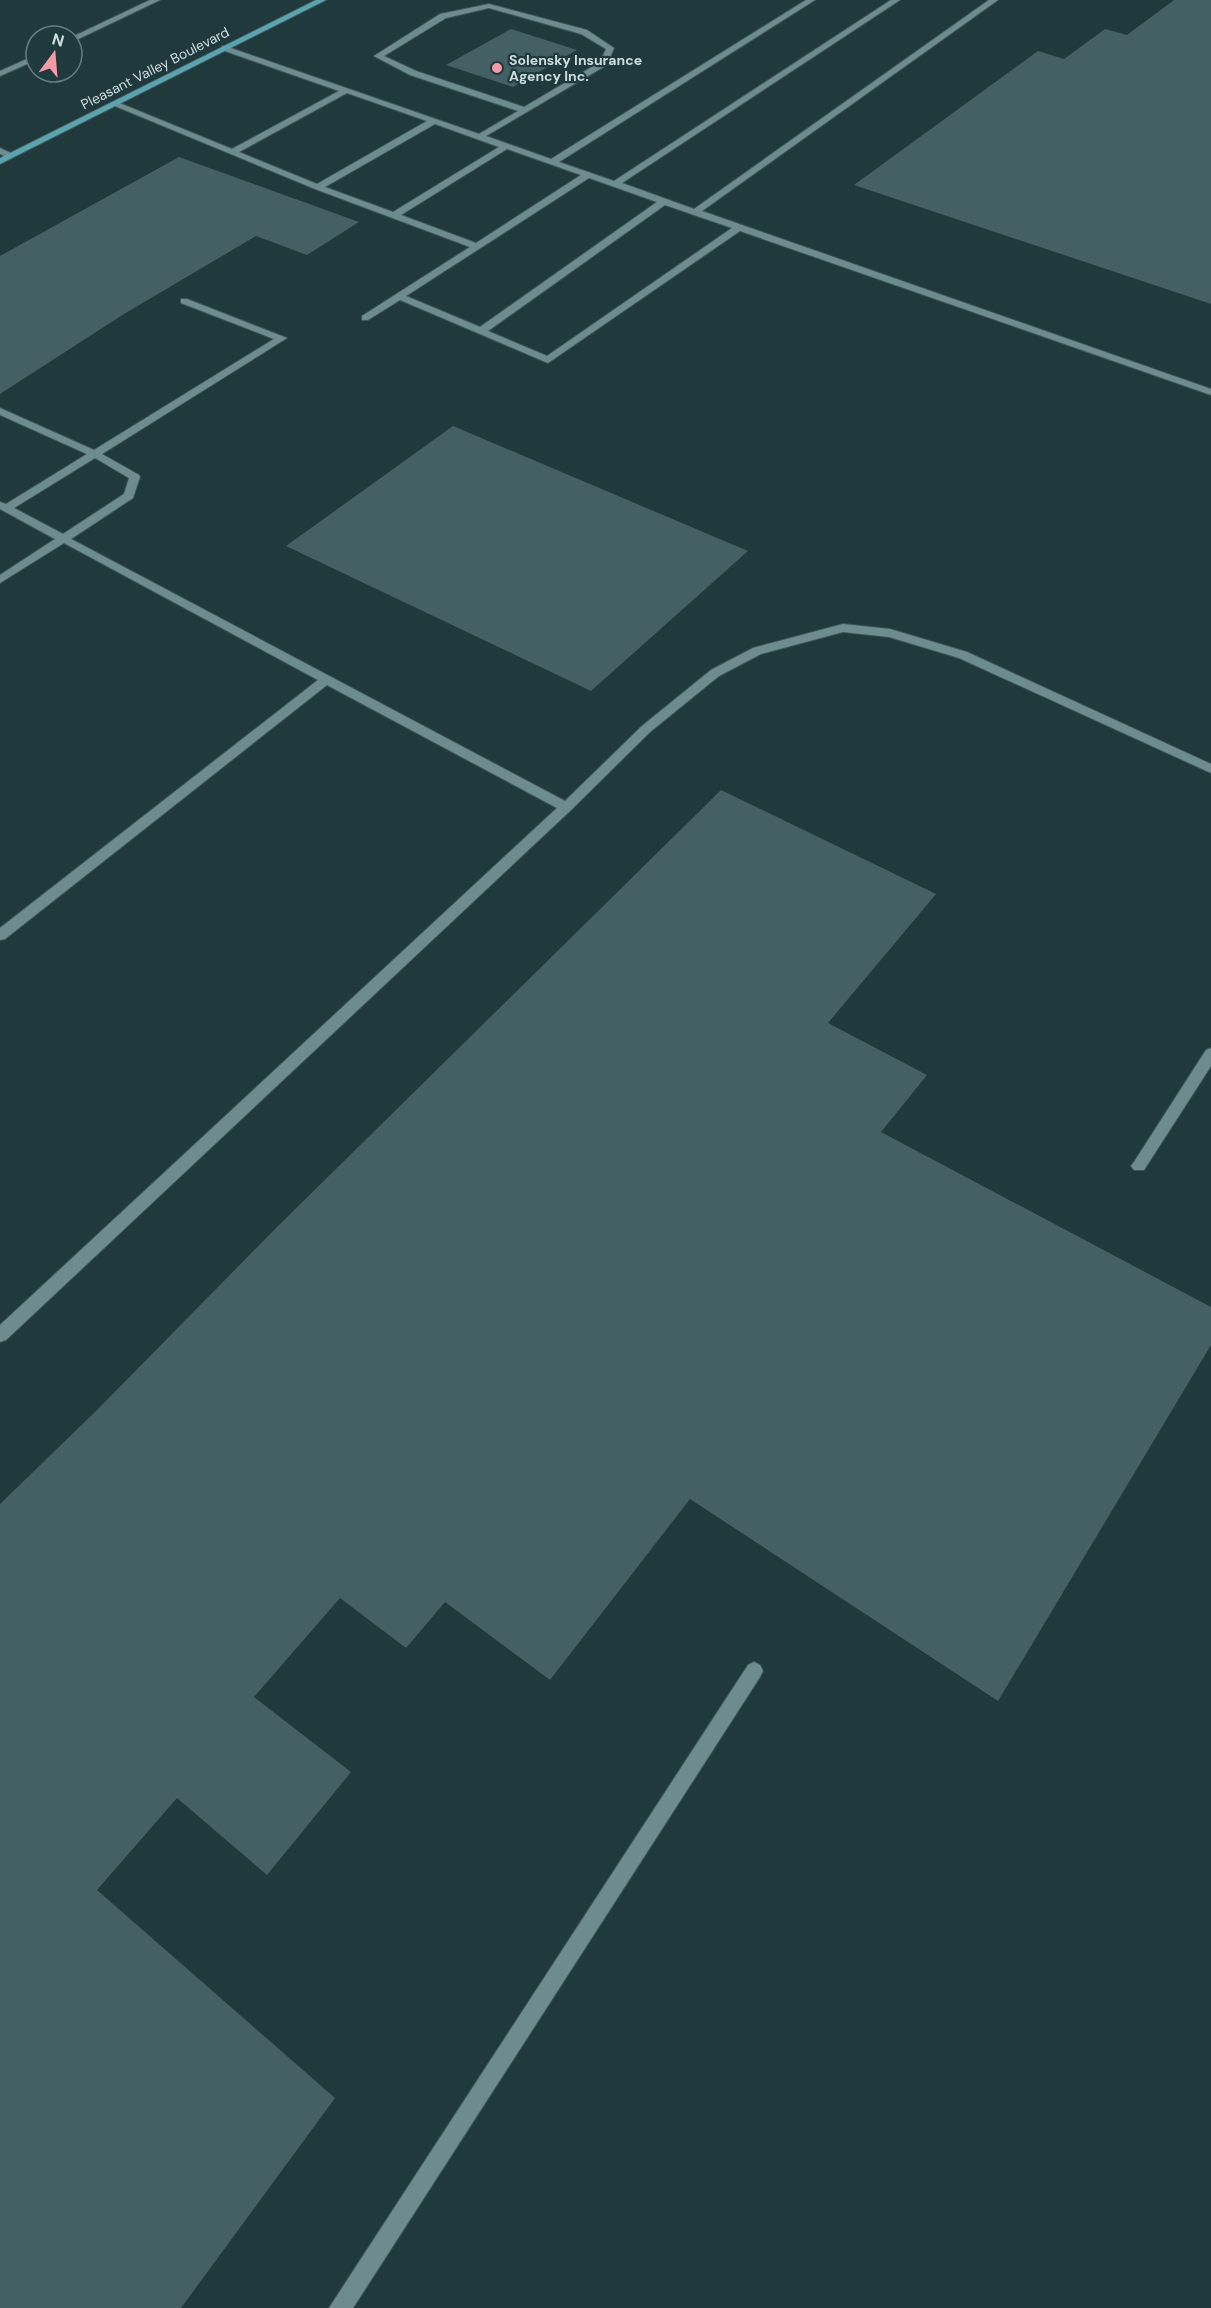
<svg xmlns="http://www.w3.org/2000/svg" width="1211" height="2308" font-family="'DM Sans',sans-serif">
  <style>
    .building { fill: #456064 }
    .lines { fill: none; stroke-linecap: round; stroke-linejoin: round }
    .minor-casing { stroke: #3d5558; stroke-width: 2 }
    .major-casing { stroke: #3d5558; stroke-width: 2 }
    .minor { fill: #6e8b8f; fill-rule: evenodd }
    .major { fill: #5ba4af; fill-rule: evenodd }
    .poi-dot { fill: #f49aa7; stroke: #1f393d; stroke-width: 2 }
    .labels { text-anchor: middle; stroke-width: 4.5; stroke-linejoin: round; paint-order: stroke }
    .far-poi-label { font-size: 14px; font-weight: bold; fill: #cedddf; stroke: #1f393d; text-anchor: start }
    .far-street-label { font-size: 14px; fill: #cedddf; stroke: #1f393d }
  </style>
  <rect width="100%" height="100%" fill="#1f393d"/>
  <g class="building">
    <polygon points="1174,0 1211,0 1211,304 854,185 1038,51 1064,59 1105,29 1127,35"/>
    <polygon points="511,29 577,50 513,87 446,65"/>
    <polygon points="179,157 359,222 307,255 256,236 124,314 0,394 0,256"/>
    <polygon points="453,426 748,551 591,691 286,546"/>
    <polygon points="721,790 936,894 828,1023 927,1075 881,1132 1211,1307 1211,1345 998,1701 690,1499 550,1680 445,1602 406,1648 340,1598 254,1697 351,1772 267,1875 177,1798 97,1890 335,2098 181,2308 0,2308 0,1504 96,1411 277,1227"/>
  </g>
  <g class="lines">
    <defs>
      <g id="minor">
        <polygon points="150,0 160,0 72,42 72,37"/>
        <path d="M806 0H815L559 162 614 181 891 0H900L622 183 694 209 989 0H998L702 211 1211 389V395L740 231 548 363 400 300 368 320H362V316L470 247 315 189 110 104 117 102 232 149 339 91 222 50V46H225L479 134 518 111 410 75 374 56 440 14 489 4 587 30 614 48 607 65 486 136 551 159ZM489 8 581 34 606 49 600 62 524 107 416 71 384 56 446 18ZM347 93 427 121 317 184 239 152ZM435 124 499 147 393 212 325 187ZM507 149 581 175 476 243 401 215ZM589 178 657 202 480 327 406 296ZM665 205 732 228 547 356 488 331Z"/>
        <polygon points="36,55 36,60 0,76 0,71"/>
        <polygon points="0,148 13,154 14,156 10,159 0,154"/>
        <path d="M181 299H187L287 338 102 454 139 475 140 477 133 498 71 539 565 801 642 726 711 670 753 648 843 624 890 629 967 652 1211 764V773L959 658 889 637 843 632 761 654 719 676 650 732 571 810 6 1340 0 1342V1325L557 808 327 685 5 939 0 940V928L318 680 64 543 0 583V575L55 539 0 509V502L6 504 87 454 0 415V408L94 450 274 339 181 303ZM95 458 129 478 124 494 63 534 14 508Z"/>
        <polygon points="1211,1048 1211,1066 1144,1170 1134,1170 1131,1166 1134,1162 1206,1050"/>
        <polygon points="754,1662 760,1665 763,1671 760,1677 353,2308 329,2308 748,1665"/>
      </g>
      <polygon id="major" points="316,0 326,0 0,164 0,158"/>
    </defs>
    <use href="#minor" class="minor-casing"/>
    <use href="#major" class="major-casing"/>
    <use href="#minor" class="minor"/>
    <use href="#major" class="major"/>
  </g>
  <circle class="poi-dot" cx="497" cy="68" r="6"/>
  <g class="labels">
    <g class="far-poi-label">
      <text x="509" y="65">Solensky Insurance<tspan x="509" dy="16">Agency Inc.</tspan></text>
    </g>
    <g class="far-street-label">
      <text transform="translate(155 68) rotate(-27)" y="5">Pleasant Valley Boulevard</text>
    </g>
  </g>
  <g transform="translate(54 54) rotate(16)"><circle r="28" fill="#1f393d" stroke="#657b7e" stroke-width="1.5"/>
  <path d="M0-4.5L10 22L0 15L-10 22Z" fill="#f49aa7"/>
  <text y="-9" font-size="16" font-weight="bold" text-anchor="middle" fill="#cedddf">N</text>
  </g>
</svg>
